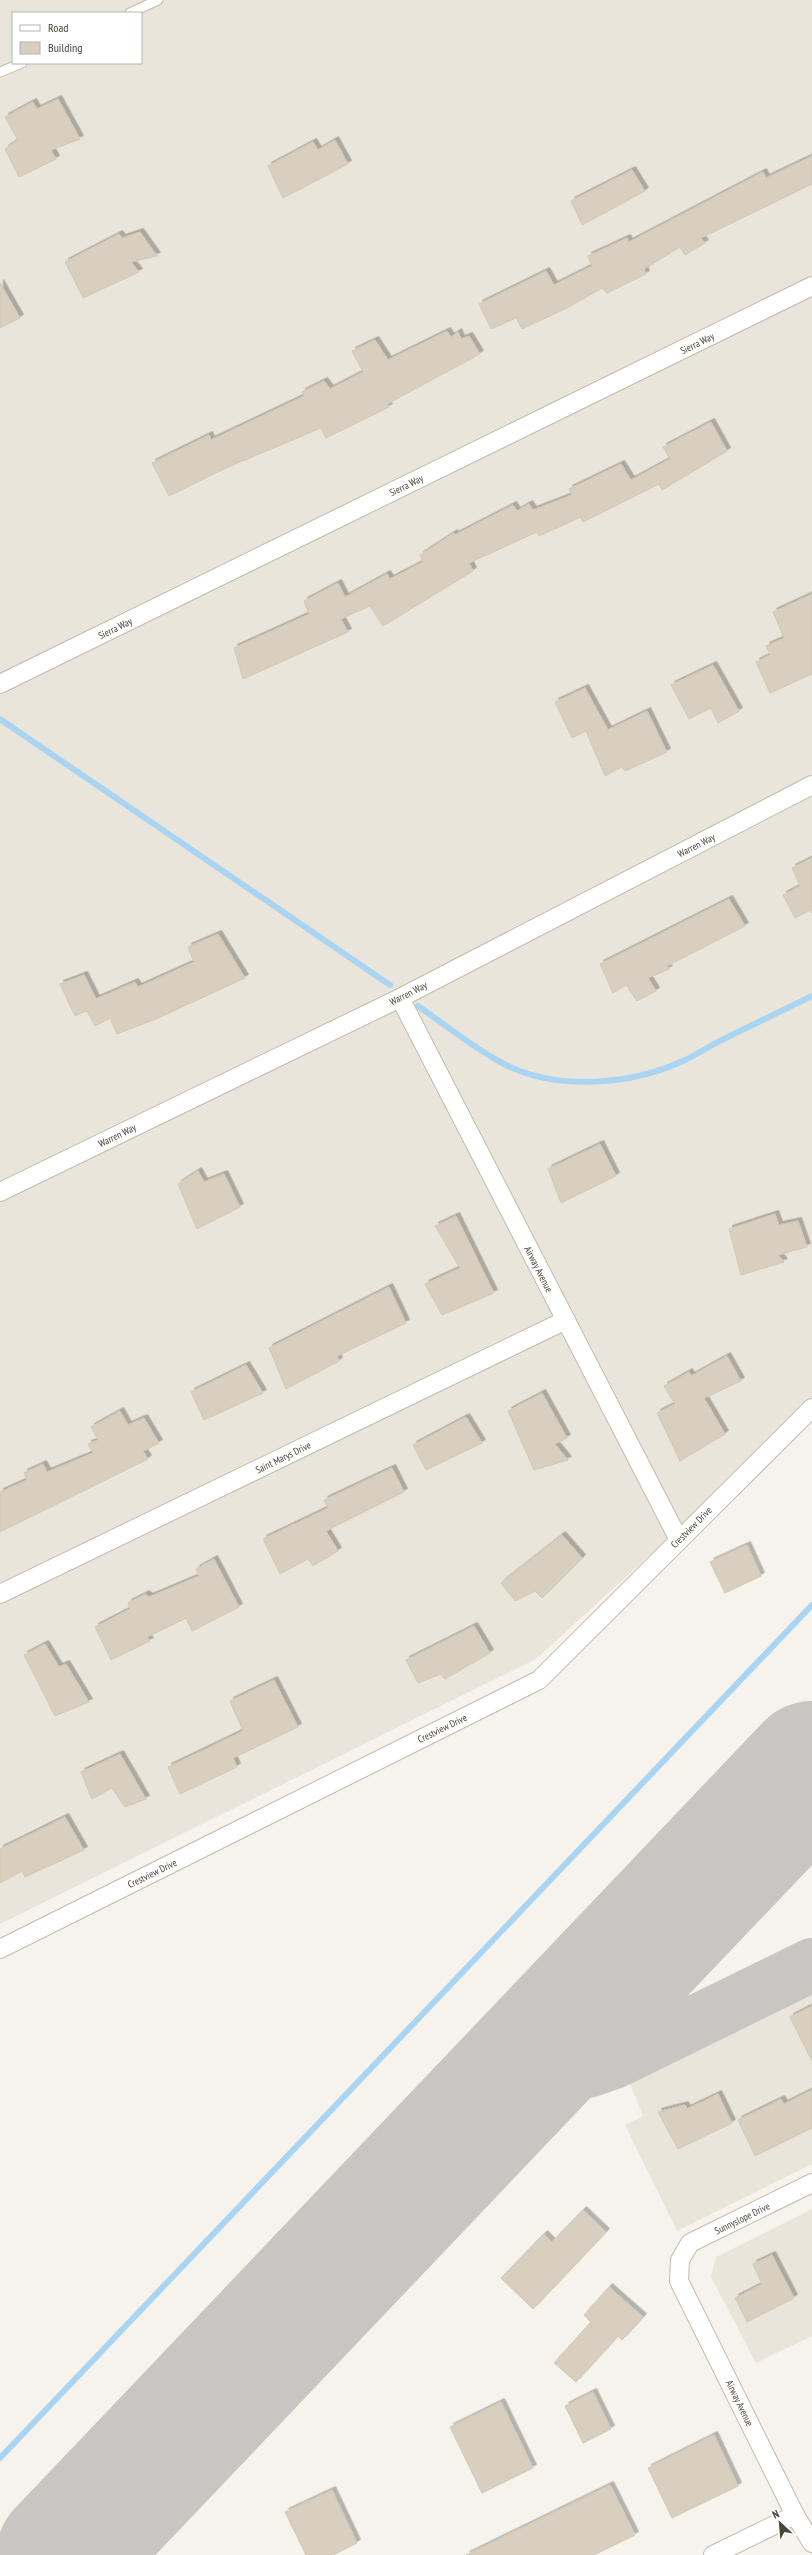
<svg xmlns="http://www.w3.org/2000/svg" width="812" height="2555" font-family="'PT Sans Narrow',sans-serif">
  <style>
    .residential { fill: #eae5da; fill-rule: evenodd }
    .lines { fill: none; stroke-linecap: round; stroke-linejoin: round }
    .stream { stroke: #a9d4f2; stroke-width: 6 }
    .taxiway { stroke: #c8c6c3; stroke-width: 54 }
    .runway { stroke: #c8c6c3; stroke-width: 134 }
    .building { fill: #d8cfc1; stroke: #d3c7b4; filter: url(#shadow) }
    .lane-casing { stroke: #c2bbae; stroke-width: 11 }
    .street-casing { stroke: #c2bbae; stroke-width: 20 }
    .lane { stroke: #fff; stroke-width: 9 }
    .street { stroke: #fff; stroke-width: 18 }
    .labels { text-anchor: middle; stroke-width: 3.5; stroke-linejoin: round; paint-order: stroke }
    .street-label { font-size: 10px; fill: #4b4439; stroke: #fff }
  </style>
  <defs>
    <filter id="shadow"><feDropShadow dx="3.5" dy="-3.5" stdDeviation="0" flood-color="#0004"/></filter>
  </defs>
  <rect width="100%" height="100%" fill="#f6f3ec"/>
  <g class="residential">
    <path d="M0 0H812V1407L536 1659 0 1924ZM13 13H141V63H13Z"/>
    <polygon points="812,1977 812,2164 677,2231 625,2125 643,2116 623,2067"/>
    <polygon points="812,2209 812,2336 756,2363 711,2277 716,2257"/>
  </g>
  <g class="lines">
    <g class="stream">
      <polyline points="0,719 390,985"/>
      <path d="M418 1006C447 1026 475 1049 506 1065 559 1091 632 1085 685 1060 698 1054 709 1046 722 1040 752 1025 782 1011 812 996"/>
      <polyline points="0,2458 812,1605"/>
    </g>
    <polyline class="taxiway" points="543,2052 566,2071 588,2071 614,2062 812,1965"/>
    <polyline class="runway" points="63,2555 812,1768"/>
  </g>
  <g class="building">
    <polygon points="58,99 80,139 51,150 56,159 19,177 5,149 18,140 5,117 33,102 37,109"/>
    <polygon points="335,140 348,164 283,198 268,166 313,142 318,150"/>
    <polygon points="812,156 812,184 701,238 705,243 685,255 680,247 644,269 646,274 607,293 602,288 567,308 522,329 516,318 491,329 479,304 546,271 554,285 592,266 588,256 627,238 629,242 763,172 766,178"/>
    <polygon points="632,170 645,191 582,225 571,201"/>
    <polygon points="140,232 157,256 131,262 139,272 83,298 65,262 119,234 122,238"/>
    <polygon points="0,283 20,318 0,328"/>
    <polygon points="447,331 451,337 458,332 461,339 469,336 480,354 387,404 389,407 326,438 321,428 226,468 169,496 152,463 209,435 211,440 304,396 302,392 324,381 330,389 363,372 352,351 375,340 388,360"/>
    <polygon points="711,422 727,451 662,490 659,484 583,522 581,517 539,536 537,532 469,563 473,571 383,626 370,606 341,619 348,632 243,679 234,648 309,614 304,601 338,583 345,597 387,574 390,579 423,562 420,555 454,533 455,535 513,505 517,511 529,504 533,510 572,495 569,489 621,464 631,480 670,459 663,447"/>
    <polygon points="812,594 812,674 770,693 756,662 770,655 766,646 784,638 773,612"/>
    <polygon points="713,665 739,711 718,723 711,708 689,719 671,685"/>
    <polygon points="585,688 608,730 647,711 667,752 625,771 622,767 605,776 586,731 572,738 555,702"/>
    <polygon points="812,858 812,913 811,910 795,918 783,895 800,886 792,868"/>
    <polygon points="729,899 745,926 667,966 669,969 648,978 656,991 637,1001 626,985 613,993 600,964"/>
    <polygon points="218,934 245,978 156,1019 117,1034 110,1018 95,1026 87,1011 75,1016 60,984 84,975 96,999 135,982 138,987 194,962 188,947"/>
    <polygon points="600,1144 616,1176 561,1203 548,1169"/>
    <polygon points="198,1171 204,1182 224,1174 240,1207 197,1229 178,1184"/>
    <polygon points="775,1214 779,1225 798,1221 807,1247 778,1255 784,1262 741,1275 729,1229"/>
    <polygon points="456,1216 494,1293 442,1315 425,1284 460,1268 435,1226"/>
    <polygon points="389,1287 406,1323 337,1356 339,1361 286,1389 269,1348"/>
    <polygon points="727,1356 741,1381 704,1398 725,1434 680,1461 657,1413 675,1404 664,1386 689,1372 691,1376"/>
    <polygon points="246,1365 263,1393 204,1420 191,1392"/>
    <polygon points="542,1393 567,1438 555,1444 568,1460 534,1470 508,1411"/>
    <polygon points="120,1411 128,1425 144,1418 159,1443 143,1451 148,1459 0,1532 0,1492 27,1480 24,1473 43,1464 47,1472 93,1453 88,1444 98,1440 91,1427"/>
    <polygon points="466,1417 482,1443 426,1470 413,1445"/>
    <polygon points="392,1468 404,1492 326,1531 338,1551 313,1566 308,1559 280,1574 263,1539 328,1508 324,1500"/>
    <polygon points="562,1535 582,1558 542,1598 535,1591 515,1601 501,1583"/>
    <polygon points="747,1545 761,1576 725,1593 710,1562"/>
    <polygon points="214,1559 239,1607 192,1631 186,1618 147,1637 150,1641 111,1660 95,1627 130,1609 128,1603 146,1594 149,1597 199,1576 196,1569"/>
    <polygon points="474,1626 490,1653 445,1679 441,1674 418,1683 406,1660"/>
    <polygon points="45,1644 59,1667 66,1664 89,1702 55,1716 24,1655"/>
    <polygon points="274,1680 298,1727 233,1758 237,1767 180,1794 168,1767 243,1731 230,1701"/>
    <polygon points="120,1754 146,1799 125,1807 112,1788 92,1799 81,1772"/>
    <polygon points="65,1817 84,1850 25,1877 22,1871 0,1883 0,1849"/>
    <polygon points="812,2006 812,2061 790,2017"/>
    <polygon points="812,2090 812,2128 755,2156 738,2120 781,2099 784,2104"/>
    <polygon points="718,2094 732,2123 678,2149 658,2112 685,2105 687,2109"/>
    <polygon points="583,2210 606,2232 533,2309 501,2278 544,2234 552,2242"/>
    <polygon points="772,2255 794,2298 747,2322 735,2298 762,2284 753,2264"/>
    <polygon points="609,2287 643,2317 622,2340 618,2336 576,2382 554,2363 591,2322 584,2315"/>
    <polygon points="593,2392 611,2429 583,2443 565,2406"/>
    <polygon points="501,2402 533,2468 482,2493 450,2427"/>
    <polygon points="714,2435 738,2486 672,2518 648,2468"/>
    <polygon points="610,2485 635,2535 594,2555 466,2555"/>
    <polygon points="332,2490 357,2543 333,2555 306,2555 285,2512"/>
  </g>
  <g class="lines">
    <defs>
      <g id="lane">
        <polyline points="130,13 158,0"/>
        <polyline points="0,72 22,63"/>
      </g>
      <g id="street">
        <polyline points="0,684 812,286"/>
        <polyline points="400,998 679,1540"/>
        <polyline points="0,1192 400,998 812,785"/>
        <polyline points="0,1594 566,1320"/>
        <polyline points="0,1949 539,1680 812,1408"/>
        <polyline points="812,2183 690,2243 680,2260 679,2281 795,2515 812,2543"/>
        <polyline points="713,2555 795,2515"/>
      </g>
    </defs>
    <use href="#lane" class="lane-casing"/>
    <use href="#street" class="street-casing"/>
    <use href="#lane" class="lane"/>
    <use href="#street" class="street"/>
  </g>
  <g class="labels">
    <g class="street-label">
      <text transform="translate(697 343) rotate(-26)" y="4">Sierra Way</text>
      <text transform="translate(406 485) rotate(-26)" y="4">Sierra Way</text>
      <text transform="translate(115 628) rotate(-26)" y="4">Sierra Way</text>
      <text transform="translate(696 845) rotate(-27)" y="4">Warren Way</text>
      <text transform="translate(408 993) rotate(-27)" y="4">Warren Way</text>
      <text transform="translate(117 1135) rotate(-26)" y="4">Warren Way</text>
      <text transform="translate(539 1269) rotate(63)" y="4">Airway Avenue</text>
      <text transform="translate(283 1457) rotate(-26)" y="4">Saint Marys Drive</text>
      <text transform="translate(691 1527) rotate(-45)" y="4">Crestview Drive</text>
      <text transform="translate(442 1728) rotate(-26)" y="4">Crestview Drive</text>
      <text transform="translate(152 1873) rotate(-26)" y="4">Crestview Drive</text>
      <text transform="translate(742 2218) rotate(-26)" y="4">Sunnyslope Drive</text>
      <text transform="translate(740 2403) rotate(64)" y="4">Airway Avenue</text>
    </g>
  </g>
  <rect x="12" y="12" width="130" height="52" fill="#ffffff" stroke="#b7b4b0"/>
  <rect x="20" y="25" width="20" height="6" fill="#ffffff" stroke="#b7b4b0"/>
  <text x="48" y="32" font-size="12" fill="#4b4439">Road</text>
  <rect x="20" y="42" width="20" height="12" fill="#d8cfc1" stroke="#b7b4b0"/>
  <text x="48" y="52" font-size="12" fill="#4b4439">Building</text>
  <g transform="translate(780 2523) rotate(334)" stroke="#ffffff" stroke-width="3" paint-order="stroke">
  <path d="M0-3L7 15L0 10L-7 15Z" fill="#4b4439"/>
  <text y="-6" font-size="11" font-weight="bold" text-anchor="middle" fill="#4b4439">N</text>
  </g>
</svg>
